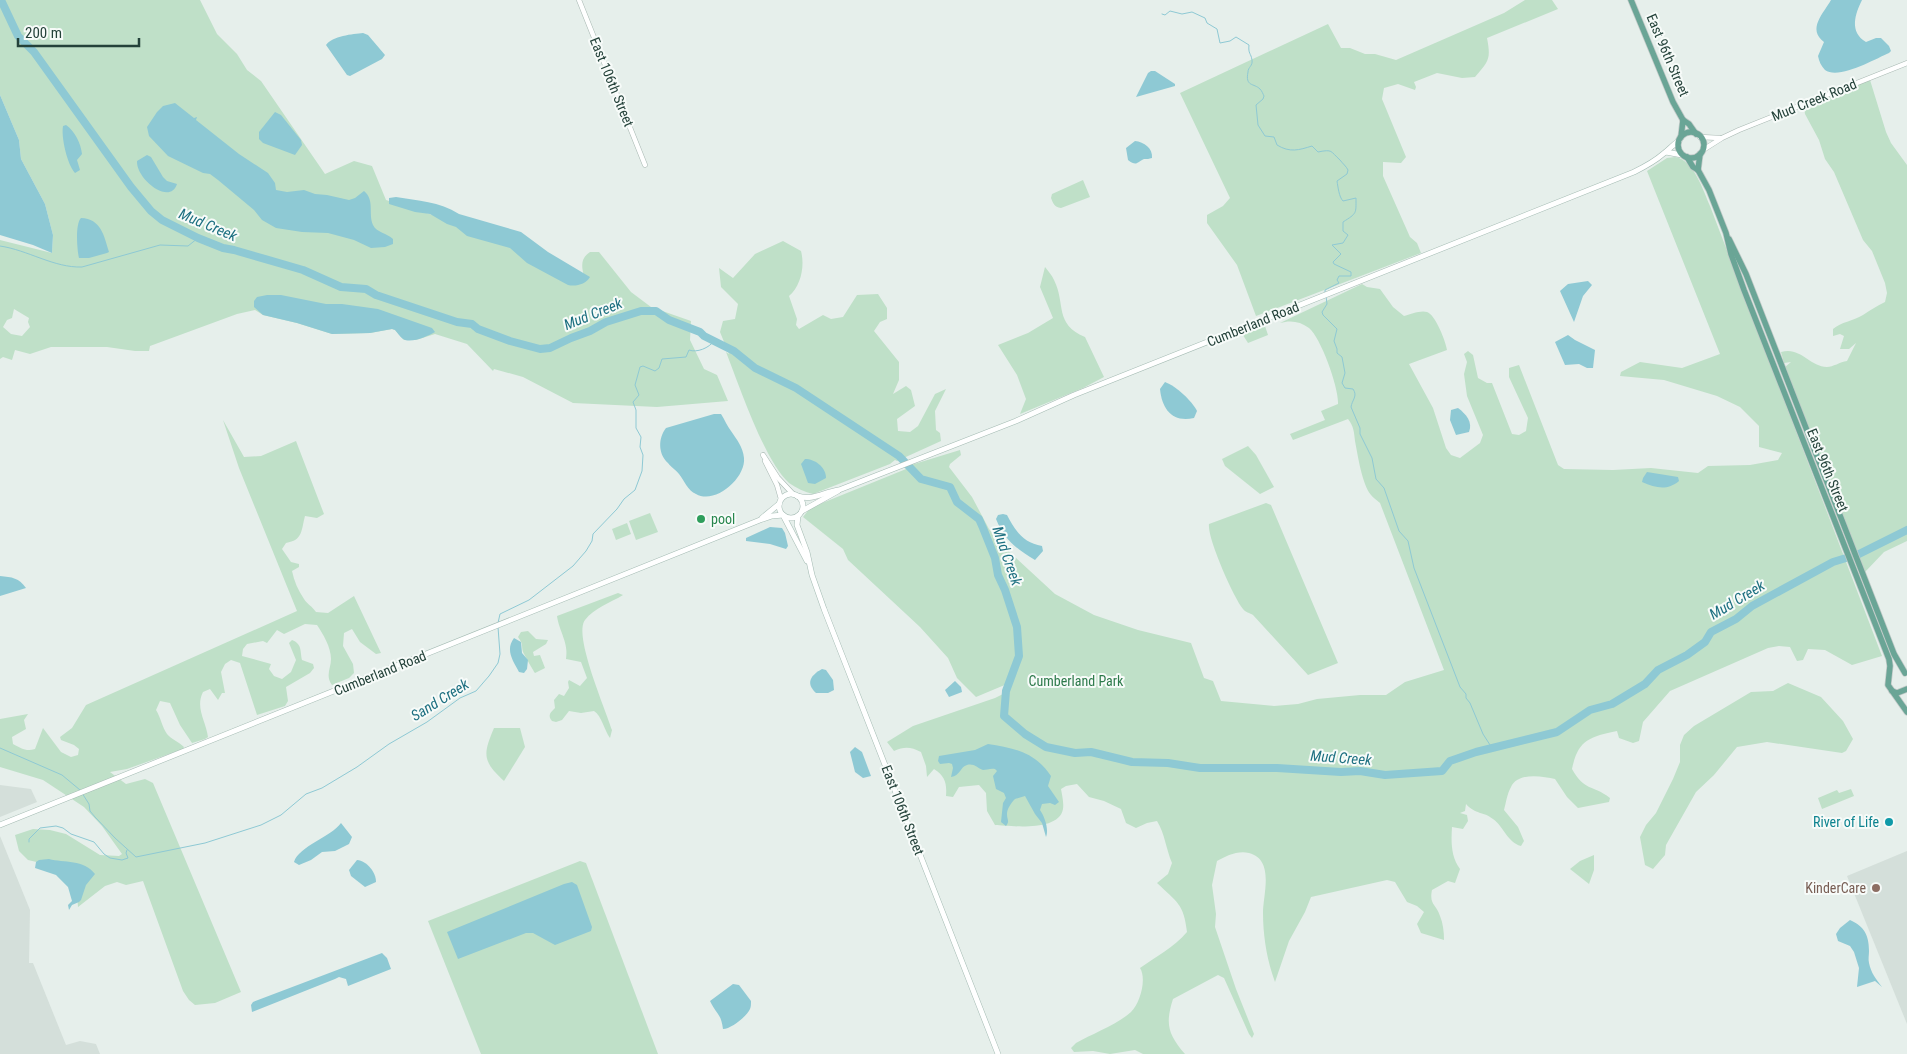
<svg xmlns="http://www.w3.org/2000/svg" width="1907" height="1054" font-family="'Roboto Condensed',sans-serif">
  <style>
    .built { fill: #d4dfda }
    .green { fill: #bfe0c8; fill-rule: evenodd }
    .water { fill: #8ec9d4 }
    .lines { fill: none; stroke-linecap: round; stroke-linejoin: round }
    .stream { stroke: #8ec9d4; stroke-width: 1 }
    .river { stroke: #8ec9d4; stroke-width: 8 }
    .tertiary-casing { stroke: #a8b8b2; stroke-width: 5.5 }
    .secondary-casing { stroke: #a4bbb3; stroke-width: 6 }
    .primary-casing { stroke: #c2cac8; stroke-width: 7 }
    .tertiary { stroke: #fff; stroke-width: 4.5 }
    .secondary { stroke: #fff; stroke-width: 5 }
    .primary { stroke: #6aa596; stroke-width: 5.5 }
    .leisure-dot { fill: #2e9e5b; stroke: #f7fbf9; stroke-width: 2 }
    .culture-dot { fill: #0f9aa8; stroke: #f7fbf9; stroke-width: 2 }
    .education-dot { fill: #8d6e63; stroke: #f7fbf9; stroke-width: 2 }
    .labels { text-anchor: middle; stroke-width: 4; stroke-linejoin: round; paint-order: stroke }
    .street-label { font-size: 14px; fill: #24423a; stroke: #f7fbf9 }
    .leisure-label { font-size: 14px; fill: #27864d; stroke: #f7fbf9; text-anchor: start }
    .park-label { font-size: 14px; fill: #2d7a4b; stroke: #f7fbf9 }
    .culture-label { font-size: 14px; fill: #0d838f; stroke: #f7fbf9; text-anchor: end }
    .education-label { font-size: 14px; fill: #785e54; stroke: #f7fbf9; text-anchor: end }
    .water-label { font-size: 15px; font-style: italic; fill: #1c6f80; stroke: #f7fbf9 }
  </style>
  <rect width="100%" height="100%" fill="#e6efeb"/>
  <g class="built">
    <polygon points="0,785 31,789 37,802 0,817"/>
    <polygon points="0,836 30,910 29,963 33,963 66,1045 80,1041 96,1044 100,1054 0,1054"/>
    <polygon points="1907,851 1907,1024 1847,876"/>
  </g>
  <g class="green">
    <path d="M0 0H200L217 34 237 54 247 70 261 81 325 174 354 161 372 166 386 200 523 244 584 276C581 265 581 258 590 252H599L631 292 651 307 691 321 690 340 704 369 717 375 728 401 657 407 573 403 523 377 494 369 493 371 467 344 435 334 416 340H404L395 330 392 329 370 333 332 334 297 323 263 315 255 310 237 314 150 346 149 351H135L107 347H51L30 354 15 350 12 360 3 357 0 359V240L52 253 53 235 45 204 21 159 19 140 0 95ZM14 309 29 318 28 322 30 327 22 336 11 334 3 327 7 320 12 318Z"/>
    <path d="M1525 0H1552L1558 9 1487 38C1491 59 1489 61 1475 77L1462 78 1437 73 1414 82 1416 87 1415 90 1398 84 1384 88 1382 99 1406 157 1401 163 1383 162V176L1410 237 1417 243 1421 253 1256 316 1237 265 1207 223V215L1223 206 1230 198 1180 93 1328 24 1341 48H1350L1365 54H1375L1396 60 1504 13Z"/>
    <path d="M1870 80 1886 132 1891 143 1907 165V541L1884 552 1865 572 1785 367 1791 362 1784 363 1781 352C1800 346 1809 366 1827 367 1833 367 1840 362 1847 361L1856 343 1849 349H1840L1844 336 1840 334 1833 336V329C1841 322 1853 321 1863 315 1870 310 1877 306 1885 302L1887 293 1885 283 1872 251 1863 240 1834 172 1825 159 1819 140 1805 114 1804 107Z"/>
    <path d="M1675 157C1694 160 1703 190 1710 206L1882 656 1852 665 1825 650 1808 649 1803 660 1797 661 1790 647 1779 646 1768 648 1670 691 1643 722 1639 741 1633 743 1619 738 1617 731C1589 737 1578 740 1572 769 1585 792 1592 784 1610 798L1609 802 1578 808 1567 797 1555 779C1542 776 1518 772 1511 787 1507 794 1506 803 1504 810L1518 827 1524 841 1521 846C1507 842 1504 827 1493 819 1483 811 1476 815 1466 804L1465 811 1460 813 1467 815 1468 821 1463 829 1452 827C1451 842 1451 857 1460 869L1455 883 1448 881 1432 890C1429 905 1436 904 1440 916 1443 923 1444 932 1444 940L1421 933 1417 924 1424 912 1417 906 1407 902 1395 882 1387 880 1311 897 1305 912 1289 941 1275 982C1267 961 1263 936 1263 913 1263 894 1275 860 1249 853 1238 850 1226 856 1217 861L1212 885 1216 914 1215 927 1236 989 1254 1034 1252 1038 1249 1034 1224 978 1218 975 1173 999C1165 1024 1168 1034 1185 1054H1143L1135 1050 1110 1054 1093 1051 1074 1052 1071 1048 1076 1043C1092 1034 1118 1024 1131 1012 1140 1003 1147 979 1140 968 1157 956 1173 948 1187 932 1184 904 1177 902 1157 883L1168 874 1172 863C1166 849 1165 834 1157 821L1147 823 1136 828 1126 823 1121 809 1104 801 1089 797 1077 784 1066 786 1061 789C1062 795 1064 803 1063 809 1059 832 1011 826 995 825L987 811 986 793 979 785 959 787 953 797 946 796C947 783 945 776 934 769L927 777 926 766 921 752C911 747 905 746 894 751L887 742 913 726 995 698 1007 692V684L976 697 957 678 948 658 920 627 848 560 843 549 803 517 810 508 911 467V465L960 450 961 455 950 464 949 467 972 497 989 529 1003 546 1055 594 1094 615 1138 630 1191 643 1204 678 1213 681 1221 701 1274 706 1298 704 1317 699 1360 695H1386L1405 682 1444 670 1380 503C1377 500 1373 498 1371 495 1362 484 1358 456 1355 441 1354 432 1354 427 1348 419L1293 440 1290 434 1325 420 1321 411 1338 404C1339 388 1321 338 1309 328 1300 321 1290 320 1280 323L1362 284 1367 287 1380 289 1393 307 1404 316C1410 314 1421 310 1427 312 1435 314 1446 342 1447 350L1409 364 1433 408 1446 448 1451 455 1460 458 1480 443 1483 435 1467 396 1464 374 1467 362 1464 354 1468 351 1473 355 1478 378 1487 383H1492L1512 434 1519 435 1526 431 1528 418 1509 377V368L1519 365 1558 465 1564 469 1613 470 1651 468 1698 473 1708 466 1750 465 1778 460 1782 453 1759 447V426L1740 407 1717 396 1664 380 1620 376 1621 372 1640 362 1682 368 1720 354 1647 171 1667 158Z"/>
    <path d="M1083 180 1090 197 1061 208C1054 207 1053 203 1051 198L1052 194Z"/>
    <path d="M783 241 801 251C805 266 801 286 789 296L797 319 796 325 799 329 823 315 831 319 843 317 857 295 878 294 887 308V319L880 322 874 331 899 362V380L893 394 906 386 911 390 915 406 897 419 898 431 910 432 918 426 935 394 946 389 935 411 936 430 940 433 941 441 897 461 895 460 890 464 813 494C805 492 796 488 789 483 764 460 739 385 726 352L729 354 720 332 723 321 735 319 738 304 721 287 719 268 733 278 755 254Z"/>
    <path d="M1045 267C1048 271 1052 275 1054 280 1066 304 1054 324 1085 337L1104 377 1083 388 1020 414 1026 399 1017 375 998 345 1028 333 1053 318 1040 287Z"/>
    <polygon points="1264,323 1268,335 1248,343 1241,332"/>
    <path d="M223 420 244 457 261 456 296 441 324 514 317 518 305 516C301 531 303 540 286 543L282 549 291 562 299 564V567L292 571C294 581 298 590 304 599 307 604 312 606 316 612L328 613 354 596 381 653 376 654 360 642 352 629 344 633 343 646 353 664 354 673 349 678 332 685C325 676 331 668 331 659 331 647 323 634 317 625L305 624 284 634 277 630 267 643 263 641 247 644 243 649 242 656 271 664 269 669 274 676 282 679 291 672 296 660 289 643 292 640C302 644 300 650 302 660L313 664 314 668 310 673 286 687 288 701 285 706 257 715 240 663 231 660 225 664 221 672 225 693H222L218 700 210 689 203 692C195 708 206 721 208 737L205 739 192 743 180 725 170 703 160 701 156 710C161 718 162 727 167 734 171 739 179 742 184 747L183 749 127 769 110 772 126 784 145 779 153 783 241 992 215 1003 195 1005 189 1000 183 991 143 881 126 885 117 882 105 886 78 907 77 894 88 874 28 860 19 851 15 835 33 829 50 830 66 834 100 855 119 856 122 854 102 826 84 807 43 780 0 767V719L28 714 24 720 26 729 12 737 13 744C21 748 26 752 35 749L43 728 61 752 71 757 78 755 79 749 74 745 61 740 60 737 72 728 86 705 297 611 239 468Z"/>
    <polygon points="1248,446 1256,455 1274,487 1260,494 1225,466 1222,459"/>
    <path d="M1266 503 1271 505 1338 663 1308 675 1253 615C1250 613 1245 612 1243 609 1234 598 1207 538 1209 524Z"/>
    <polygon points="650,513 658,532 636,540 629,521"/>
    <polygon points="627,523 631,534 616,540 612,529"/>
    <path d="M618 593 623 595C610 603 594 608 585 620 573 635 606 710 612 730L610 738C604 730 602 716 594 711L581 713 569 711 562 720 556 722 552 721C547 715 551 712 555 708L554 700 559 694 564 696 569 688 568 682 569 680 580 686 587 678 581 662 566 659C569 643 559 631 557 616Z"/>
    <path d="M528 631 536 639 548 640 546 644 533 652 534 656 540 655 545 668 535 673C534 672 524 654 523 652 521 645 524 645 518 637L521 632Z"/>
    <polygon points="1788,683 1821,697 1843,721 1853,739 1846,751 1842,753 1767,742 1737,747 1714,775 1696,792 1666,845 1665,855 1653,869 1645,865 1640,837 1646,825 1656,813 1673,779 1680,762 1680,745 1684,735 1694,726 1751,692 1773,691"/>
    <path d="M494 728H520L525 747 504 781C482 761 483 754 494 728Z"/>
    <polygon points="1851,789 1854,796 1822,809 1818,798 1837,790 1839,793"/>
    <polygon points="1594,855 1594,870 1589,884 1570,869 1580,861"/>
    <polygon points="580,861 586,863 658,1054 481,1054 428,921"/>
  </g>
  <g class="water">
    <path d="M1831 0H1862C1855 14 1849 32 1866 42L1876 38H1881L1889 46 1891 51 1889 53C1875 59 1839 80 1825 70 1821 66 1819 61 1818 56L1824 42C1807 29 1823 14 1831 0Z"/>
    <path d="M363 33 368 35 385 55 382 59 350 76 347 75 326 45C332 36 353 34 363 33Z"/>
    <polygon points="1151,71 1155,71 1175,84 1175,86 1136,97 1148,73"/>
    <polygon points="0,95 19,140 21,159 45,204 53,235 52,253 33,245 0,235"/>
    <path d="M175 103 194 118 197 117 196 120 239 154 268 173 275 183 276 190 287 192 304 190 315 194 327 195 349 200 355 198 364 191C375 200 368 213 373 225 377 233 387 233 393 239V244L385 247 371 248 354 240 328 233 302 232 276 228 262 220 254 210 218 180 210 174 203 173 168 156 149 136 147 127 157 112 163 106Z"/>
    <polygon points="275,112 281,115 301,140 302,145 295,155 263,143 259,139 259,132"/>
    <path d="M66 125C75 131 81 144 82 154L77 160 80 170 75 173C67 164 61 137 63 126Z"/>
    <path d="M1135 141C1144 142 1153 148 1152 158 1149 159 1147 159 1144 159 1137 162 1137 167 1128 160L1126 148Z"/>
    <path d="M147 155 151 157 163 177 167 181 177 184C170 206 136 179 137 161Z"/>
    <path d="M396 197C418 201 439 201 459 214L521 232 548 252 590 277C586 284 576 287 568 285L527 263 510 248 467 236 456 227 447 224 430 214 415 212 389 204V198Z"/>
    <path d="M81 218C101 219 104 235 109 252L107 253 89 258H79C77 250 75 224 81 218Z"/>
    <polygon points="1588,281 1592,285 1583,296 1574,322 1560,291 1568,284"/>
    <path d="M267 295H281L326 304H342L378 309 432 328 435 332C428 336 411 344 403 339 400 337 397 332 395 330L392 329 370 333 332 334 297 323 263 315 254 307V301L257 297Z"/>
    <polygon points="1568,335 1575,340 1595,350 1593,368 1587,368 1579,364 1565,365 1555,342"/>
    <path d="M1165 382C1176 386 1192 401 1197 411L1194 418C1172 423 1162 409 1160 389Z"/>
    <path d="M1458 408C1466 414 1473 422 1469 432L1456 435 1450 420 1451 410Z"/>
    <path d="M714 414H721C725 420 727 426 731 431 737 440 743 447 744 458 746 478 715 505 696 494 688 491 684 480 679 474 675 469 671 467 668 463 658 454 658 438 666 428Z"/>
    <path d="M805 459C815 459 826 467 826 478L815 484 808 483 801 464Z"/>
    <path d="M1647 472 1678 477 1679 481C1667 491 1656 488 1642 482L1643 478Z"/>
    <path d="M1003 514 1007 515C1015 531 1024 543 1042 546L1043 551 1035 560C1016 549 1004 539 996 519L998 515Z"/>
    <polygon points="770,527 782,528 785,533 788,546 786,549 770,544 746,541 746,538"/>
    <path d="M0 576C12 577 19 578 26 588L0 596Z"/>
    <path d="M514 638 521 642 522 653 528 660 527 669 524 673 519 672C513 661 505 650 514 638Z"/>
    <path d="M822 669 826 670 833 680 834 690 828 693H816C805 683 811 675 822 669Z"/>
    <polygon points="955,681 961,687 962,692 949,697 945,690"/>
    <path d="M988 744C1014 748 1035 752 1051 776L1048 786 1059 802 1055 805 1050 803 1042 804 1040 810C1045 817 1049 830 1046 837L1042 823 1035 814 1025 796 1015 799C1011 803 1007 809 1007 814 1007 820 1010 821 1006 826L1001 822 1003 803 1006 798 1004 793 996 789 993 776 997 771 995 769C991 768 986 770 983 770 977 768 974 763 967 765 960 767 960 776 951 777L953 768 952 764 949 763 940 764 938 761 939 756 975 750Z"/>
    <polygon points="855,747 862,752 871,776 863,778 855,772 850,752"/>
    <path d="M341 823 352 837 349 844 335 851 322 852 311 860 299 865 294 862C299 846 331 837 341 823Z"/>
    <path d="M49 859C64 863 84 859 95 874L86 885 81 900 79 902 72 905 69 910 68 905 72 901 68 887 56 875 35 868 36 862 39 860Z"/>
    <path d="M357 860C367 861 376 872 376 882L365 887 351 876 349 870Z"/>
    <polygon points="572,882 577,885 592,927 591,931 555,945 533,933 526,933 458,959 447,932 564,884"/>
    <path d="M1850 920C1864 926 1869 935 1869 951 1869 955 1868 959 1869 963 1871 973 1876 979 1882 987L1875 981 1857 987 1859 968 1854 952 1850 946 1838 941 1836 934 1840 928Z"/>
    <polygon points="382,953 387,958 391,969 348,986 346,979 339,977 335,979 252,1012 251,1005 253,1002"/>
    <path d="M733 984 739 985 751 1001C751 1004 751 1007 750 1009 746 1017 731 1029 723 1029 721 1013 716 1014 710 1001Z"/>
  </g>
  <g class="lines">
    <g class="stream">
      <path d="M1162 14 1165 15 1170 11 1182 14 1192 12 1205 18 1207 23 1217 29 1220 43 1230 41 1236 37 1249 45C1248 54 1251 53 1252 60 1253 66 1248 67 1248 72 1245 87 1254 83 1260 89 1262 91 1263 94 1264 96L1263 99 1256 105 1258 125 1265 136 1274 137 1277 145C1290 153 1299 150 1312 146L1318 152C1333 149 1330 151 1340 160 1343 164 1346 166 1348 170L1347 174 1337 181C1338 187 1339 197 1343 201L1356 198C1356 214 1357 213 1343 222V231L1348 235 1343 243 1332 245 1341 254 1333 262 1334 264 1351 272V276H1339L1337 280 1339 283 1325 290V292"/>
      <path d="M0 246C28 250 54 268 82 267L160 245 188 246 198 238"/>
      <path d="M1326 296 1327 304 1322 312 1323 315 1337 329 1334 341 1337 349V353L1342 357 1345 373 1342 383 1345 388 1353 389C1358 396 1352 400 1351 407L1360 428V434L1372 458 1376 479 1384 488 1399 531 1408 541 1414 568 1460 687 1466 694V698L1470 703 1483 734 1492 748"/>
      <path d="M498 623 500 614 529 600 573 566 586 551 592 541 593 534 617 509 624 499 635 490 642 471 643 455 640 447 641 437 636 428V410L633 402 639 395 635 385 640 367 643 366 655 371 659 368 662 359 686 357 689 350C697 353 709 348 714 341"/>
      <polyline points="0,748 62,775 80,790"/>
      <polyline points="82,793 89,804 90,811 95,817 115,838 136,857 205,843 261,825 281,815 306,794 322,788 357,767 389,744 427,722 460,698 476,691 489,676 498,663 500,654 498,627"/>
      <polyline points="29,842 29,839 40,828 56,826 63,828 71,834 94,842 104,854 110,858 122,860 128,858 126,853 127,850"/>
    </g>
    <polyline class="river" points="1,0 18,36 34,52 131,187 151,211 162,220 198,238 223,248 234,250 303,270 341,287 366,289 376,295 457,322 472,324 478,329 510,341 540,349 550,348 571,338 590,331 606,322 641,311 656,311 669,320 700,332 704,336 734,351 755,368 796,388 899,456 921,479 950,487 957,502 979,519 983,528 995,558 998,575 1005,590 1017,627 1019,656 1006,691 1004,716 1025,734 1046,747 1075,753 1091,752 1132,762 1168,763 1200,768 1277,768 1341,772 1360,771 1385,775 1442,771 1450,761 1476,752 1557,732 1590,710 1612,704 1645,684 1658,670 1687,655 1705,642 1711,632 1736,619 1752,606 1833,562 1859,554 1907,530"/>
    <defs>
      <g id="tertiary">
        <polyline points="579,0 645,165"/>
        <polyline points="1700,137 1720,138"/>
        <polyline points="1703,150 1722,138 1739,130 1907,63"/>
        <polyline points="763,455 778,478 793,494"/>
        <polyline points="765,461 777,485 781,499"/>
      </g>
      <g id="secondary">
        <polyline points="1666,152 1682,155"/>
        <circle cx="791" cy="506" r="12"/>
        <path d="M797 496C814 501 823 492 839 490L1016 421 1074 395 1634 172C1644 167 1654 162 1663 154 1669 150 1672 145 1679 141"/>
        <polyline points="802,511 838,491"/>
        <polyline points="798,516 797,525 807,552 812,575 824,609 998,1054"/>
        <polyline points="784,517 807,561"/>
        <polyline points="762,518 779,504"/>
        <polyline points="0,825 760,520 772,516 783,515"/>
      </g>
      <g id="primary">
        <polyline points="1631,0 1673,102 1683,120 1689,124 1696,134"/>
        <circle cx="1691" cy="145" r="13"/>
        <polyline points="1681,137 1683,120"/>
        <polyline points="1687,157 1693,167 1698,170 1709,190 1726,233 1731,254 1744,290 1889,659 1890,666 1888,685 1907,712"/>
        <polyline points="1698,170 1700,154"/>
        <polyline points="1729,239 1746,274 1894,654 1905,673"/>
        <polyline points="1892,691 1897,693 1907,689"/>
      </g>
    </defs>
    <use href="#tertiary" class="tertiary-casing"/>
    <use href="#secondary" class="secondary-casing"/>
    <use href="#primary" class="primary-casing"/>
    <use href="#tertiary" class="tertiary"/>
    <use href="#secondary" class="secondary"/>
    <use href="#primary" class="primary"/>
  </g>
  <circle class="leisure-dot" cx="701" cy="519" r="5"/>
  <circle class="culture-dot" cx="1889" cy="822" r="5"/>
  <circle class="education-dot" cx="1876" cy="888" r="5"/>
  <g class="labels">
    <g class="street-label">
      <text transform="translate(1668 55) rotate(67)" y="5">East 96th Street</text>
      <text transform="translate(612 82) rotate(68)" y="5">East 106th Street</text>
      <text transform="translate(1814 100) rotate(-22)" y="5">Mud Creek Road</text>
      <text transform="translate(1253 324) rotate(-22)" y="5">Cumberland Road</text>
      <text transform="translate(1828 470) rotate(68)" y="5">East 96th Street</text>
      <text transform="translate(380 673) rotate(-22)" y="5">Cumberland Road</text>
      <text transform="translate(903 810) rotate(69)" y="5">East 106th Street</text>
    </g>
    <g class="leisure-label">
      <text x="711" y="524">pool</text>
    </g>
    <g class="park-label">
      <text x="1076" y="686">Cumberland Park</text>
    </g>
    <g class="culture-label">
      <text x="1879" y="827">River of Life</text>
    </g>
    <g class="education-label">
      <text x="1866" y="893">KinderCare</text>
    </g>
    <g class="water-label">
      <text transform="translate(208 225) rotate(23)" y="5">Mud Creek</text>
      <text transform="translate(593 314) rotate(-22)" y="5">Mud Creek</text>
      <text transform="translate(1007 556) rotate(71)" y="5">Mud Creek</text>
      <text transform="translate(1737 600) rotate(-31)" y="5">Mud Creek</text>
      <text transform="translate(440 700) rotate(-32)" y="5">Sand Creek</text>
      <text transform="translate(1341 758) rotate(4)" y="5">Mud Creek</text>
    </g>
  </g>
  <path d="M18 38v8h121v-8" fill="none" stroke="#24423a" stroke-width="2.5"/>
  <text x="25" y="38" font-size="15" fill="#24423a" stroke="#f7fbf9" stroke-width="4" paint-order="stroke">200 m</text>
</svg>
